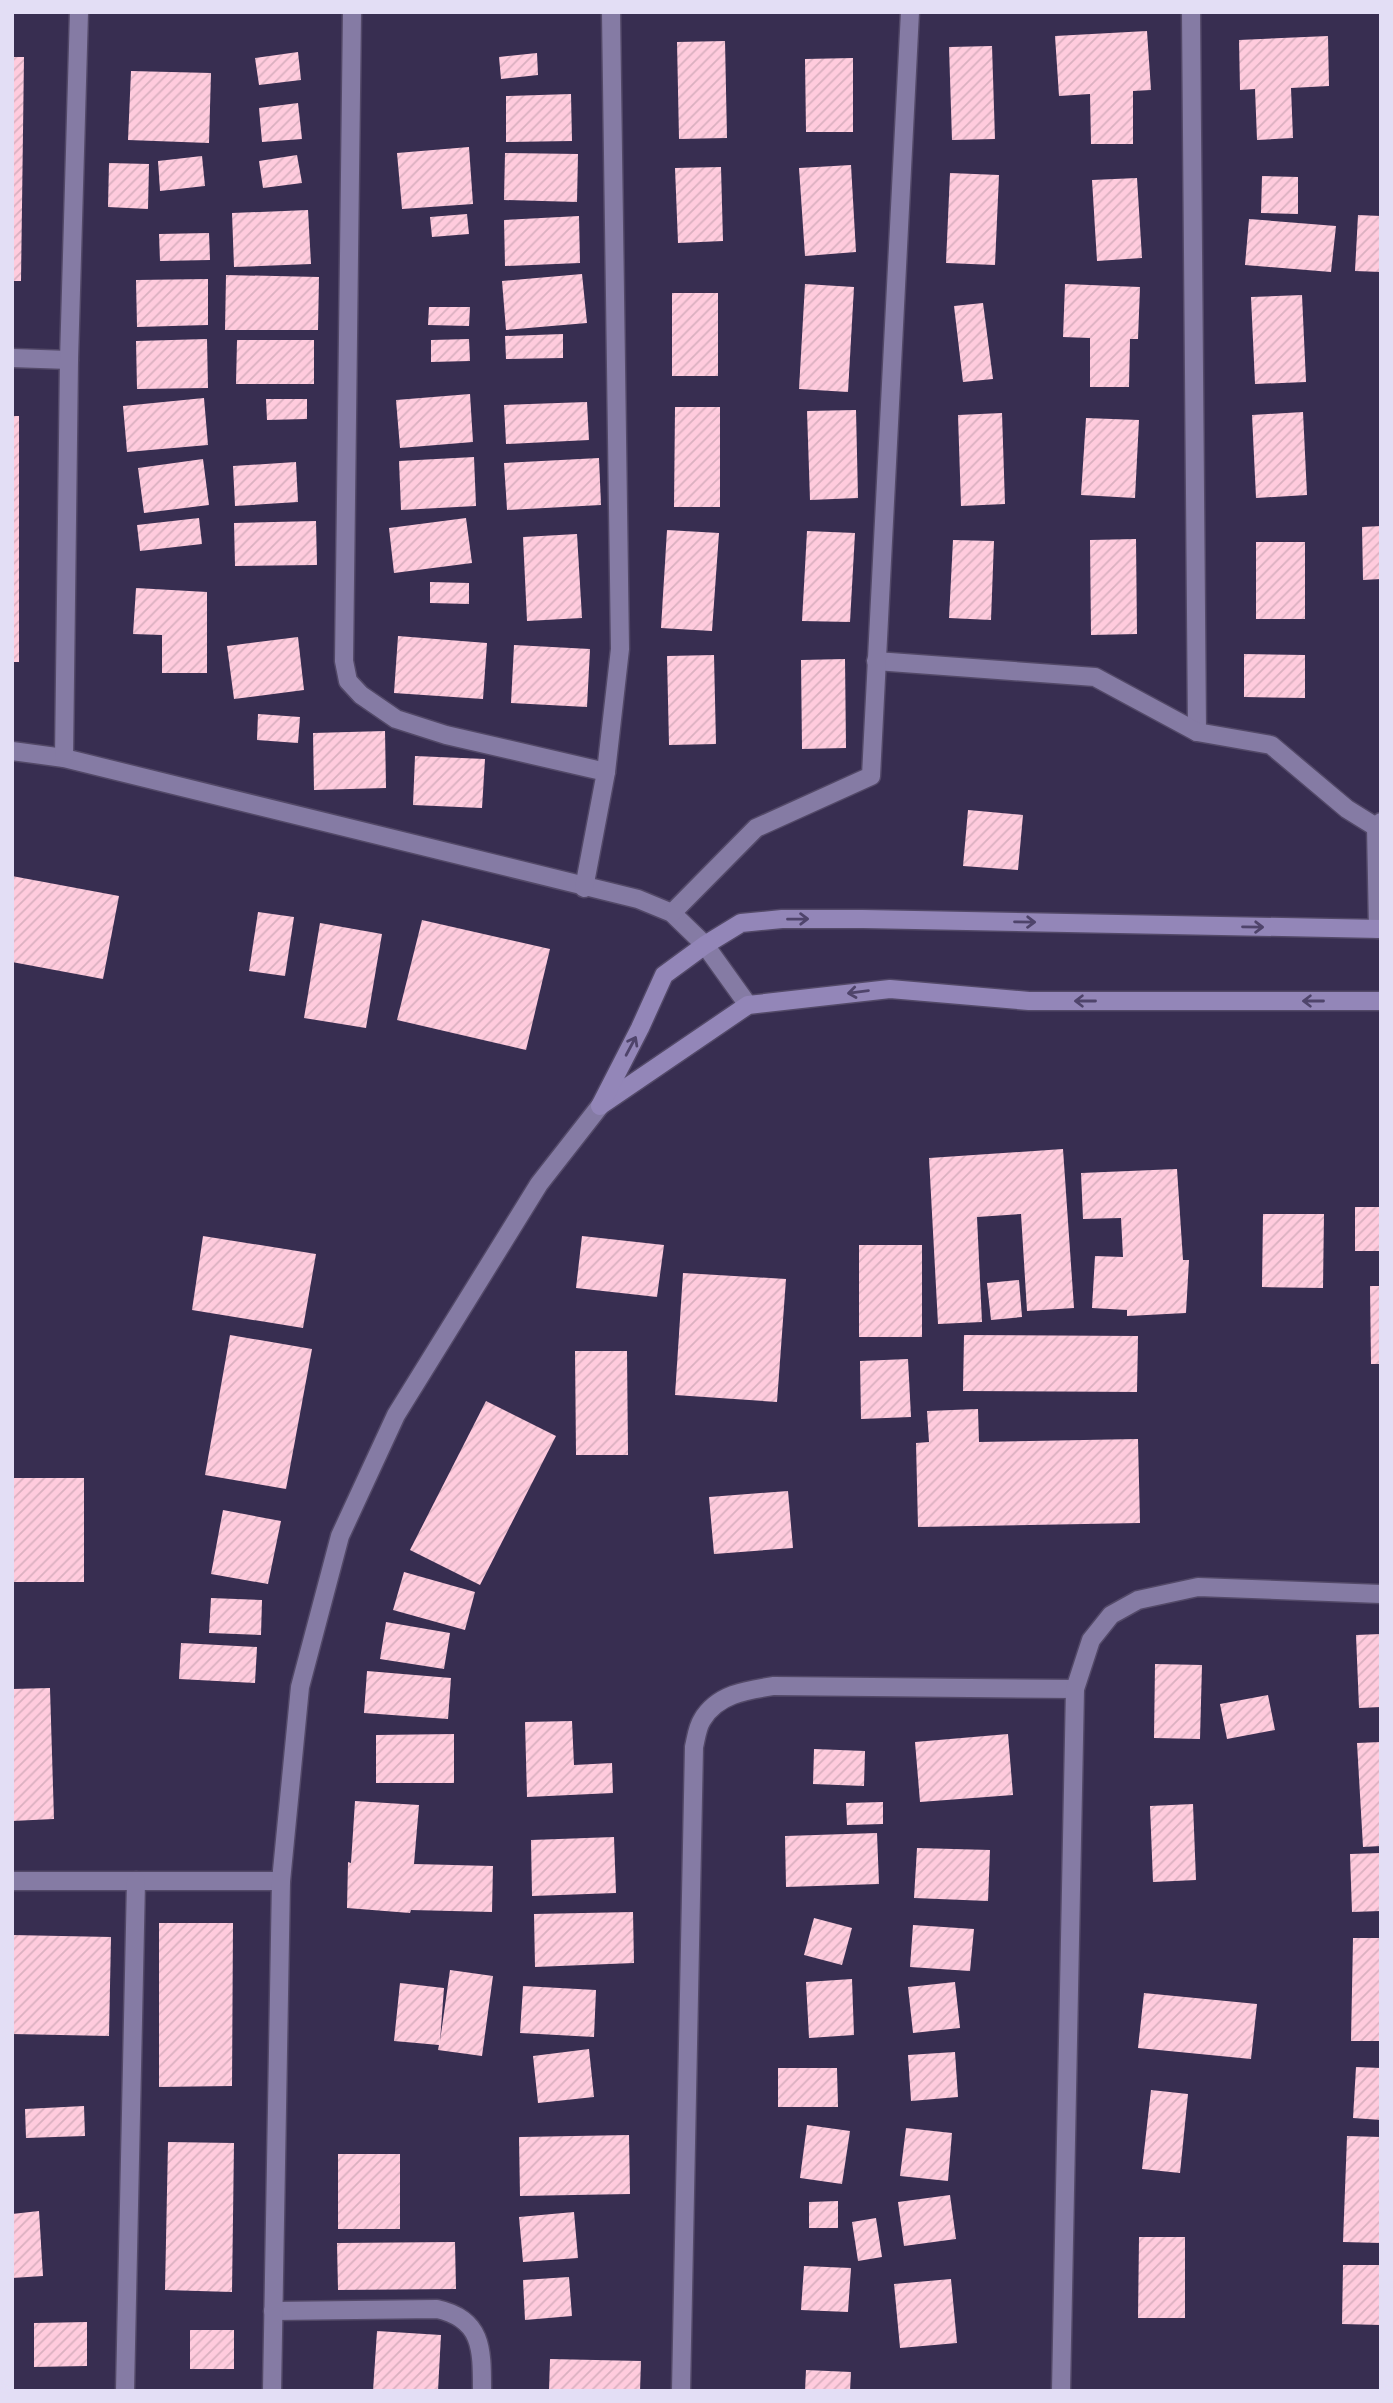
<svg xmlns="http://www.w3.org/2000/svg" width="1393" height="2403" font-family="Bitter,serif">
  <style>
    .building { fill: url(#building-hatch) }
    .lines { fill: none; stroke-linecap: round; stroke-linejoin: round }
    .street-casing { stroke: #534968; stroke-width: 21 }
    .secondary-casing { stroke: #534968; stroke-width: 21 }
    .street { stroke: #857ba4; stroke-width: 18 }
    .secondary { stroke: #9386b8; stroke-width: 18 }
    .oneway { stroke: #4f446b }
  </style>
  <defs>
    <pattern id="building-hatch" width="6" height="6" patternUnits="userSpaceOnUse" patternTransform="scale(1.75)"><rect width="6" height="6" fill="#ffcbdd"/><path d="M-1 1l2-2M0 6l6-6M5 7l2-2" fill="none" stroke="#dab0c0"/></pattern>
  </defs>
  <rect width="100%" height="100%" fill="#382e51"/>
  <g class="building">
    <polygon points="1147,31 1151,90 1133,91 1133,144 1091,144 1090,94 1059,96 1055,36"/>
    <polygon points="1328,36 1329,86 1291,88 1293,138 1257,140 1255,89 1240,90 1239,40"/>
    <polygon points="725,41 727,138 679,139 677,42"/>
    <polygon points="992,46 995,139 952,140 949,47"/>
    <polygon points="298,52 301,80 259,85 255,58"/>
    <polygon points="537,53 538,75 501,79 499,57"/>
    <polygon points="12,57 24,57 21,281 12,281"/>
    <polygon points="853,58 853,132 806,132 805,59"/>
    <polygon points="131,71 211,73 209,143 128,140"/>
    <polygon points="571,94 572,141 506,142 506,96"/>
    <polygon points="298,103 302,139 262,142 259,108"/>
    <polygon points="469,147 473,204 402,209 397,153"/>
    <polygon points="505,153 578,154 577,202 504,200"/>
    <polygon points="297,155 302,183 263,188 259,161"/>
    <polygon points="202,156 205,186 160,191 158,161"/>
    <polygon points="109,163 149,164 148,209 108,207"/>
    <polygon points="851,165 856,252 805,256 799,168"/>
    <polygon points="721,167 723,241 678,243 675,168"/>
    <polygon points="950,173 999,175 995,265 946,263"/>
    <polygon points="1262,176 1298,177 1298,214 1261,213"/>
    <polygon points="1137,178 1142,258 1097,261 1092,180"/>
    <polygon points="308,210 311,264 234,267 232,213"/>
    <polygon points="467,214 469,234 432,237 430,217"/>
    <polygon points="1358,215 1381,216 1381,272 1355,271"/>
    <polygon points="579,216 580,263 505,266 504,220"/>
    <polygon points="1249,219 1336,226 1331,272 1245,265"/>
    <polygon points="209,233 210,260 160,261 159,234"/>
    <polygon points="582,274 587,323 506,330 502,281"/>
    <polygon points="226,275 319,277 318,330 225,330"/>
    <polygon points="208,279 208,325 137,327 136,280"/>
    <polygon points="805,284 854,287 848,392 799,389"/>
    <polygon points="1065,284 1140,287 1138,339 1130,339 1129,387 1090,387 1090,338 1063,337"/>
    <rect x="672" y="293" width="46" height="83"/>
    <polygon points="1302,295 1306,382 1255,384 1251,297"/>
    <polygon points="983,303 993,379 963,382 954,306"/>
    <polygon points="429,307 470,307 469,326 428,325"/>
    <polygon points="563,334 563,358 506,359 505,336"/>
    <polygon points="207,339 208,388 137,389 136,341"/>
    <polygon points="469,339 470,361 431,362 431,340"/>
    <polygon points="237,340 314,340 314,384 236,384"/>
    <polygon points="470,394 473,442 400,448 396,400"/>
    <polygon points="204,398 208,445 127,452 123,406"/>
    <polygon points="266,399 307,399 307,419 267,420"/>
    <polygon points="587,402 589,440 506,444 504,405"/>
    <polygon points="675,407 720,407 720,507 674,507"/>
    <polygon points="856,410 858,498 810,500 807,411"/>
    <polygon points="1303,412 1307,495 1256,498 1252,415"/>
    <polygon points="1002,413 1005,504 961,506 958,415"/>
    <rect x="12" y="416" width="7" height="246"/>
    <polygon points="1086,418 1139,420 1135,498 1081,495"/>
    <polygon points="474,457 476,506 401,510 399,461"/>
    <polygon points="599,458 601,505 507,510 504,463"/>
    <polygon points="203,459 209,505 144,513 138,468"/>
    <polygon points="296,462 298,502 235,506 233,466"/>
    <polygon points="199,518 202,544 140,551 137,525"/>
    <polygon points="466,518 472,563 394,573 389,528"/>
    <polygon points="316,521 317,565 235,566 234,523"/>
    <polygon points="1381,526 1381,579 1363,580 1362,527"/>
    <polygon points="667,530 719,533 712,631 661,628"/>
    <polygon points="807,531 855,533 850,622 802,621"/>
    <polygon points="577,534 582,618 527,621 523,537"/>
    <polygon points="1136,539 1137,634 1091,635 1090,540"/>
    <polygon points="953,540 994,541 991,620 949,618"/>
    <rect x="1256" y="542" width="49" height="77"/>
    <polygon points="430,582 469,583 469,604 430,603"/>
    <polygon points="136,588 207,592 207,673 162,673 162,635 133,634"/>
    <polygon points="398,636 487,643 483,699 394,693"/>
    <polygon points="298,637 304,690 234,699 227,646"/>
    <polygon points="514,645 590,649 587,707 511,703"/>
    <polygon points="1244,654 1305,655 1305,698 1244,697"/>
    <polygon points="714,655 716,744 669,745 667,656"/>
    <polygon points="845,659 846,748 802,749 801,660"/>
    <polygon points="258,714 300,717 298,743 257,740"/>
    <polygon points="385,731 386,788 314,790 313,733"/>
    <polygon points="415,756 485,759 482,808 413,805"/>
    <polygon points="968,810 1023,815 1018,870 963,866"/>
    <polygon points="12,876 119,896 103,979 12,962"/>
    <polygon points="258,912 294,917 285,976 249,971"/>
    <polygon points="422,920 550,949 526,1050 397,1020"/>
    <polygon points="320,923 382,934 366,1028 304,1018"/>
    <polygon points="1063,1149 1074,1308 1027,1311 1021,1214 977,1217 982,1322 938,1324 929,1158"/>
    <polygon points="1177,1169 1183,1260 1189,1260 1186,1313 1127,1316 1127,1310 1092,1308 1095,1256 1123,1257 1121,1218 1083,1219 1081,1173"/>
    <rect x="1355" y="1207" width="26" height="44"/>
    <polygon points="1263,1214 1324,1214 1323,1288 1262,1287"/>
    <polygon points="203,1236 316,1254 303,1328 192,1310"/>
    <polygon points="582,1236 664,1245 657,1297 576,1288"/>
    <rect x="859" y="1245" width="63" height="92"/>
    <polygon points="683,1273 786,1279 777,1402 675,1395"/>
    <polygon points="1019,1280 1022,1317 991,1320 987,1283"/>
    <polygon points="1370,1286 1381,1286 1381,1364 1371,1364"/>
    <polygon points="230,1335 312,1349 286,1489 205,1475"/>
    <polygon points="964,1335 1138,1336 1137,1392 963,1391"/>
    <polygon points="575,1351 627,1351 628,1455 576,1455"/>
    <polygon points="908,1359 911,1417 861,1419 860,1361"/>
    <polygon points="486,1401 556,1436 480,1585 410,1550"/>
    <polygon points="978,1409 979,1442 1138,1439 1140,1523 918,1527 916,1443 929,1442 927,1411"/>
    <rect x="12" y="1478" width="72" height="104"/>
    <polygon points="788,1491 793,1548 714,1554 709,1497"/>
    <polygon points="223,1510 281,1521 268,1584 211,1574"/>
    <polygon points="404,1572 475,1592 465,1630 393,1610"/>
    <polygon points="211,1598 262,1600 261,1635 209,1633"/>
    <polygon points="386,1622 450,1633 444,1669 380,1659"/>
    <polygon points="1381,1634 1381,1707 1359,1708 1356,1635"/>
    <polygon points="181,1643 257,1647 255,1683 179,1679"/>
    <polygon points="1155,1664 1202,1665 1200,1739 1154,1738"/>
    <polygon points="367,1671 451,1678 448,1719 364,1713"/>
    <polygon points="50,1688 54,1819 12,1821 12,1689"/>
    <polygon points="1268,1695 1275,1730 1227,1739 1220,1704"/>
    <polygon points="572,1721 574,1765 612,1763 613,1793 527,1797 525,1722"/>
    <polygon points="454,1734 454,1783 376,1783 376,1735"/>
    <polygon points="1008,1734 1013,1795 920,1802 915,1742"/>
    <polygon points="1381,1742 1381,1846 1363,1847 1357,1743"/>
    <polygon points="814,1749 865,1751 864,1786 813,1784"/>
    <polygon points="355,1801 419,1805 414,1864 493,1866 492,1912 411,1910 410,1913 347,1908 348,1862 351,1863"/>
    <polygon points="883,1802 883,1824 847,1825 846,1803"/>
    <polygon points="1193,1804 1196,1880 1153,1882 1150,1806"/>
    <polygon points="877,1833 879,1884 786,1887 785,1836"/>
    <polygon points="614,1837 616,1893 532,1896 531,1840"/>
    <polygon points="917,1848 990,1850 988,1901 914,1898"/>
    <polygon points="1381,1853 1381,1911 1352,1912 1350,1854"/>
    <polygon points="633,1912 634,1963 535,1967 534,1914"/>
    <polygon points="814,1918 852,1928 842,1965 804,1955"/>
    <polygon points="159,1923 233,1923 232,2086 159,2087"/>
    <polygon points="913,1925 974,1929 970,1971 910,1967"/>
    <polygon points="12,1935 111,1937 109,2036 12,2034"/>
    <polygon points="1353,1938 1381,1938 1381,2041 1351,2041"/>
    <polygon points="450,1970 493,1976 482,2056 438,2050 439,2045 394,2041 400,1983 444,1988 440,2041"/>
    <polygon points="852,1979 854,2035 809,2038 806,1982"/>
    <polygon points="955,1982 960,2028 913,2033 908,1987"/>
    <polygon points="523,1986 596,1990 594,2037 520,2033"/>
    <polygon points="1144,1993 1257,2004 1251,2059 1138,2048"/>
    <polygon points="589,2049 594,2097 538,2103 533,2056"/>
    <polygon points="955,2052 958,2097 911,2101 908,2055"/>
    <polygon points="1356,2067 1381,2068 1381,2120 1353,2118"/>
    <polygon points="778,2068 837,2068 838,2107 778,2107"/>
    <polygon points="1151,2090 1188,2094 1180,2173 1142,2169"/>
    <polygon points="84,2106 85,2136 26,2138 25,2109"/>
    <polygon points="807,2125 850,2131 842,2184 800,2178"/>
    <polygon points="906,2128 952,2133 948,2181 900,2176"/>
    <polygon points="629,2135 630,2194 520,2196 519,2137"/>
    <polygon points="1347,2136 1381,2137 1381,2243 1343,2242"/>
    <polygon points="168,2142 234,2143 232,2292 165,2290"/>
    <rect x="338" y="2154" width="62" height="75"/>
    <polygon points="950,2195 956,2239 904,2246 898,2202"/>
    <polygon points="838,2201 838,2228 809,2228 809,2202"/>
    <polygon points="39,2211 43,2276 12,2278 12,2214"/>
    <polygon points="574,2212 578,2258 523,2262 519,2217"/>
    <polygon points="876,2218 882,2257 858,2261 852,2222"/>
    <polygon points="1139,2237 1185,2237 1185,2318 1138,2318"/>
    <polygon points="455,2242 456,2289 338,2290 337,2243"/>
    <polygon points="1343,2265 1381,2265 1381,2325 1342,2324"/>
    <polygon points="804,2266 851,2268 848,2312 801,2310"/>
    <polygon points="569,2277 572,2316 525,2320 523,2280"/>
    <polygon points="951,2279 957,2343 900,2348 894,2284"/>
    <polygon points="87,2322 87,2366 34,2367 34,2323"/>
    <rect x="190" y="2330" width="44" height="39"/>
    <polygon points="377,2331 441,2335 438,2391 373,2391"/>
    <polygon points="550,2359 641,2361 640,2391 549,2391"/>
    <polygon points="806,2370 851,2372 850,2391 805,2391"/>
  </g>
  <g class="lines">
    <defs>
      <g id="street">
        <polyline points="352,12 344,661 348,681 361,695 396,719 446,735 606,772"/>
        <polyline points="1191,12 1197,732"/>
        <polyline points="12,358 69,360"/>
        <polyline points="876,661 1095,677 1197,732 1271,745 1347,809 1376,827"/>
        <polyline points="12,751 64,758 638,899 672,913 705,945 748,1005"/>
        <polyline points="64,758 69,360 79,12"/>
        <polyline points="584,888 606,772 620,649 611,12"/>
        <polyline points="672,913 756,828 871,776 910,12"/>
        <polyline points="1378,929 1376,827 1381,822"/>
        <polyline points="12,1881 281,1881"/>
        <path d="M273 2311 437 2309C483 2319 482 2350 482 2391"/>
        <polyline points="125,2391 136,1881"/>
        <polyline points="272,2391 281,1881 300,1687 340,1536 396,1415 539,1184 600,1106"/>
        <path d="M681 2391 694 1747C696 1739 697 1728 702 1720 717 1694 747 1690 774 1686L1075 1689"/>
        <polyline points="1061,2391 1075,1689 1091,1640 1111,1615 1138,1600 1198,1587 1381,1594"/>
      </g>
      <g id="secondary">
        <polyline points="601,1105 748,1005 890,989 1029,1001 1381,1001"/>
        <polyline points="600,1106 640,1028 664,975 705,945 741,923 782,919 863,919 1381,929"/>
      </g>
    </defs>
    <use href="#street" class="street-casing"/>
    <use href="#secondary" class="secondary-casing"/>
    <use href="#street" class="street"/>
    <use href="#secondary" class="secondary"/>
  </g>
  <defs><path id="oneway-shaft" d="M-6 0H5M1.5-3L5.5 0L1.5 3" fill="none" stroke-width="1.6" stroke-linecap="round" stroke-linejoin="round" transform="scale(1.75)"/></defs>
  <g class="oneway">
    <use href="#oneway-shaft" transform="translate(798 919) rotate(-1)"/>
    <use href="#oneway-shaft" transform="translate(1025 922) rotate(1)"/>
    <use href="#oneway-shaft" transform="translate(1253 927) rotate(1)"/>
    <use href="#oneway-shaft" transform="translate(858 992) rotate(173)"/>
    <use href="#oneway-shaft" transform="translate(1085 1001) rotate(180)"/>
    <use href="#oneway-shaft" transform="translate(1313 1001) rotate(180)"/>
    <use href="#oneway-shaft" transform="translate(631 1046) rotate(-62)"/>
  </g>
  <rect width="1393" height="2403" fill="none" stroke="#e3def5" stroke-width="28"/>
</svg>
